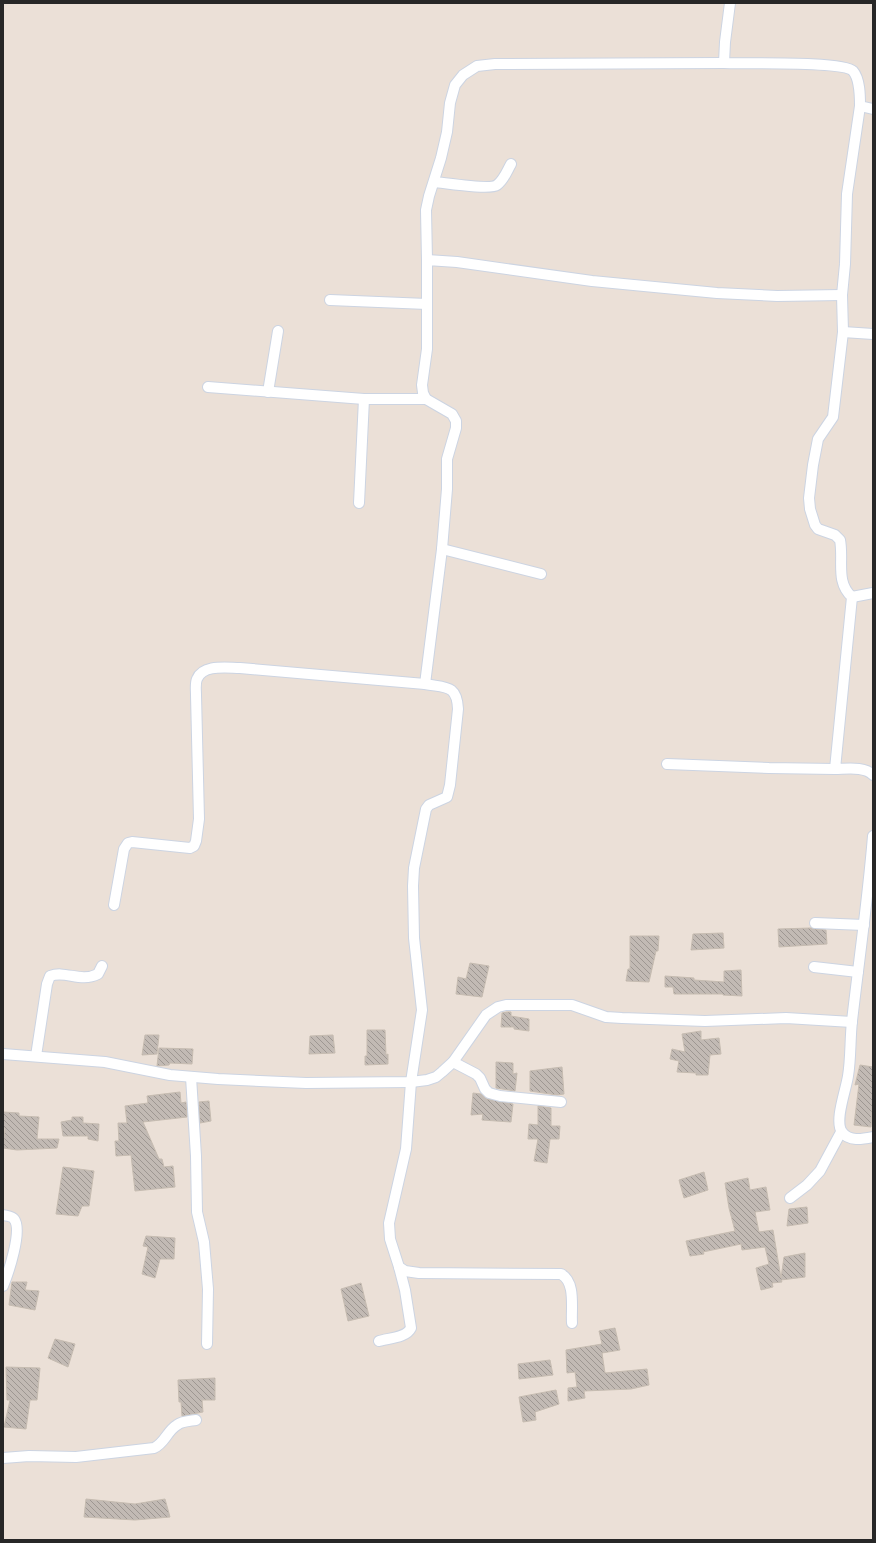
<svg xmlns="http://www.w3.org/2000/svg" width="876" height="1543" font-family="Montserrat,sans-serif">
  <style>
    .building { fill: url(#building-back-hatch); stroke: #c6bcb1 }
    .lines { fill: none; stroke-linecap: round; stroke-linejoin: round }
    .street-casing { stroke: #ccd4e2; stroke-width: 12 }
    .street { stroke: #fff; stroke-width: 10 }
  </style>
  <defs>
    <pattern id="building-back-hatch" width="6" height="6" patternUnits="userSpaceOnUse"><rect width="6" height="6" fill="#c2bab4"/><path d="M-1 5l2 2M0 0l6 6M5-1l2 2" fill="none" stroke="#9e9792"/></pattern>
  </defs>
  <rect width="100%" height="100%" fill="#ebe0d7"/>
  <g class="building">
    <polygon points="811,928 815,929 826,930 827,944 779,947 778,929"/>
    <polygon points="723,933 724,948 691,950 693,934"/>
    <polygon points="630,936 659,936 658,951 656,951 649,982 626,981 628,969 630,969"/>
    <polygon points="470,963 489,966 482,997 456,994 458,977 466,979"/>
    <polygon points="741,970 742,996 723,995 723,994 674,994 673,987 665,987 665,976 694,978 694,980 724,982 724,971"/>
    <polygon points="507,1012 511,1012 511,1016 529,1019 529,1031 514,1029 514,1027 501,1027 502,1013"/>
    <polygon points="367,1030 385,1030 386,1055 388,1054 388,1064 365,1065 365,1056 367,1056"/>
    <polygon points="701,1031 701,1040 719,1038 721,1054 710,1055 708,1075 696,1075 696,1073 677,1072 679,1061 670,1059 672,1049 685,1052 682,1034"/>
    <polygon points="145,1035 159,1035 157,1054 142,1055"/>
    <polygon points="333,1035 335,1053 309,1054 310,1036"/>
    <polygon points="159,1048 193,1049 192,1064 170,1063 169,1065 157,1066"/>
    <polygon points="496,1062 513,1063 513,1074 517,1073 515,1091 496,1088"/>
    <polygon points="860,1065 873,1067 873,1097 871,1127 854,1125 859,1084 855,1085"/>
    <polygon points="562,1067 564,1094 557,1095 530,1091 530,1071"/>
    <polygon points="180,1092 181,1103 186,1102 187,1117 143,1122 159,1159 162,1159 164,1167 173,1166 175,1187 135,1191 131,1155 116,1156 115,1141 119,1141 118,1123 127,1123 125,1106 148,1103 147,1096"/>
    <polygon points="473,1093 481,1094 487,1099 513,1104 511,1122 482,1120 483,1114 471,1115"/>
    <polygon points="209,1101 211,1121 200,1123 199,1102"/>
    <polygon points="538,1106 551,1108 551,1126 560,1126 559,1139 550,1139 547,1163 534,1161 538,1139 528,1139 529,1124 538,1125"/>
    <polygon points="3,1112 19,1113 19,1116 39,1117 37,1139 59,1139 57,1148 17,1150 3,1148 5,1128 3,1128"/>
    <polygon points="72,1117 83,1117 83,1123 99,1124 98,1141 88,1139 88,1136 63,1136 61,1122 72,1120"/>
    <polygon points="63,1167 94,1171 89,1206 82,1206 78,1216 56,1214"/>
    <polygon points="704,1172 708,1190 684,1198 679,1180"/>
    <polygon points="748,1178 750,1190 766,1187 770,1210 755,1212 759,1232 773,1230 781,1278 784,1257 805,1253 805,1277 781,1280 782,1282 772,1283 773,1287 761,1290 756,1268 769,1264 765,1247 742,1250 741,1244 703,1252 704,1254 690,1256 686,1241 735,1231 729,1208 725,1183"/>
    <polygon points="807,1207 808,1223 787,1226 789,1209"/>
    <polygon points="146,1236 175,1238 174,1259 160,1259 155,1278 142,1274 148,1247 143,1246"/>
    <polygon points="12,1282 27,1282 25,1290 39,1291 35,1310 9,1305"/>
    <polygon points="361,1283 369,1316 348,1321 341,1289"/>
    <polygon points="615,1328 620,1350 602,1353 605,1373 647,1369 649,1385 631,1389 584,1391 585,1398 568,1401 568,1388 577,1387 575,1372 567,1373 566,1350 602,1344 599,1331"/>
    <polygon points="55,1339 75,1344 68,1367 48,1358"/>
    <polygon points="550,1360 553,1375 519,1379 518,1364"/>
    <polygon points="6,1367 40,1368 37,1400 30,1400 26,1429 4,1427 10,1400 7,1400"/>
    <polygon points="215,1378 215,1400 202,1400 203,1412 182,1416 181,1402 179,1402 178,1380"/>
    <polygon points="556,1390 559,1404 535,1412 536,1420 523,1422 519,1397"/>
    <polygon points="86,1499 135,1504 165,1499 170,1517 135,1520 84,1517"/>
  </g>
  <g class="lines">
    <defs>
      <g id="street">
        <path d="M730 3 725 42 724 63C744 64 843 61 853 71 860 79 860 96 860 106L873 109"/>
        <path d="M860 106 847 194 845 264 842 295 843 332 833 417 818 439 813 465 809 498 810 509 815 525 818 529 835 535 840 540C844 560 835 582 852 597L835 769C846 769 865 766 873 775"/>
        <path d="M435 182C446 183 490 190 497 185 504 180 507 171 511 164"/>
        <polyline points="427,260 426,210 429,196 441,158 447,132 450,103 455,85 463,75 477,66 495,64 724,63"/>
        <polyline points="330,300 427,304"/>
        <polyline points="843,332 873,334"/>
        <polyline points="208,387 364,399 426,399"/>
        <polyline points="268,392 278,331"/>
        <polyline points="359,503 364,399"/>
        <polyline points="442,549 541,574"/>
        <polyline points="852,597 873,593"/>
        <polyline points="425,684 442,549 447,489 447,459 456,428 456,421 452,414 426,399 423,393 422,385 427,349 427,260 457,262 592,281 717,293 777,296 842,295"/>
        <polyline points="667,764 769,768 835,769"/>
        <path d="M873 836C868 898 859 960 852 1021 850 1039 851 1058 848 1076 846 1090 834 1121 842 1132 849 1142 863 1139 873 1137"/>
        <path d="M114 905 124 849 128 843 132 842 190 848 194 846 196 841 199 819 196 695C196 690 195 683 197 679 203 664 227 668 240 668L425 684C445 688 457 684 458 709L450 785 447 797 429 805 426 809 414 868 413 886 414 938 422 1010 411 1082 406 1149 389 1223 390 1239 399 1267 405 1271 419 1273 561 1274C576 1282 571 1308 572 1323"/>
        <polyline points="815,923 864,925"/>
        <polyline points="814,967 858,972"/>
        <polyline points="3,1054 105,1062 170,1075 218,1079 306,1083 411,1082 427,1080 436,1077 442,1072 453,1062 486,1015 498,1007 506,1005 572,1005 606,1017 622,1018 705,1021 786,1018 852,1022"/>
        <path d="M36 1056 47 984 50 976C66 970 80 983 98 974L102 966"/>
        <polyline points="453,1062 476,1074 480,1078 485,1089 489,1093 500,1096 561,1102"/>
        <polyline points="191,1077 196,1156 197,1212 204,1242 208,1289 207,1344"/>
        <polyline points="790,1198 807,1185 820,1171 841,1132"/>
        <path d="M3 1215C7 1216 12 1216 14 1219 23 1230 8 1274 3 1286"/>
        <path d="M379 1341C389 1338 406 1338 411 1328L405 1290 399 1267"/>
        <path d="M3 1458 29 1456 76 1457 154 1448C165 1443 167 1431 177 1425 182 1421 190 1421 196 1420"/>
      </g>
    </defs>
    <use href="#street" class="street-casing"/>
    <use href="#street" class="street"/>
  </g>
  <rect width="876" height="1543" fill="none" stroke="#272727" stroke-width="8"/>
</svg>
